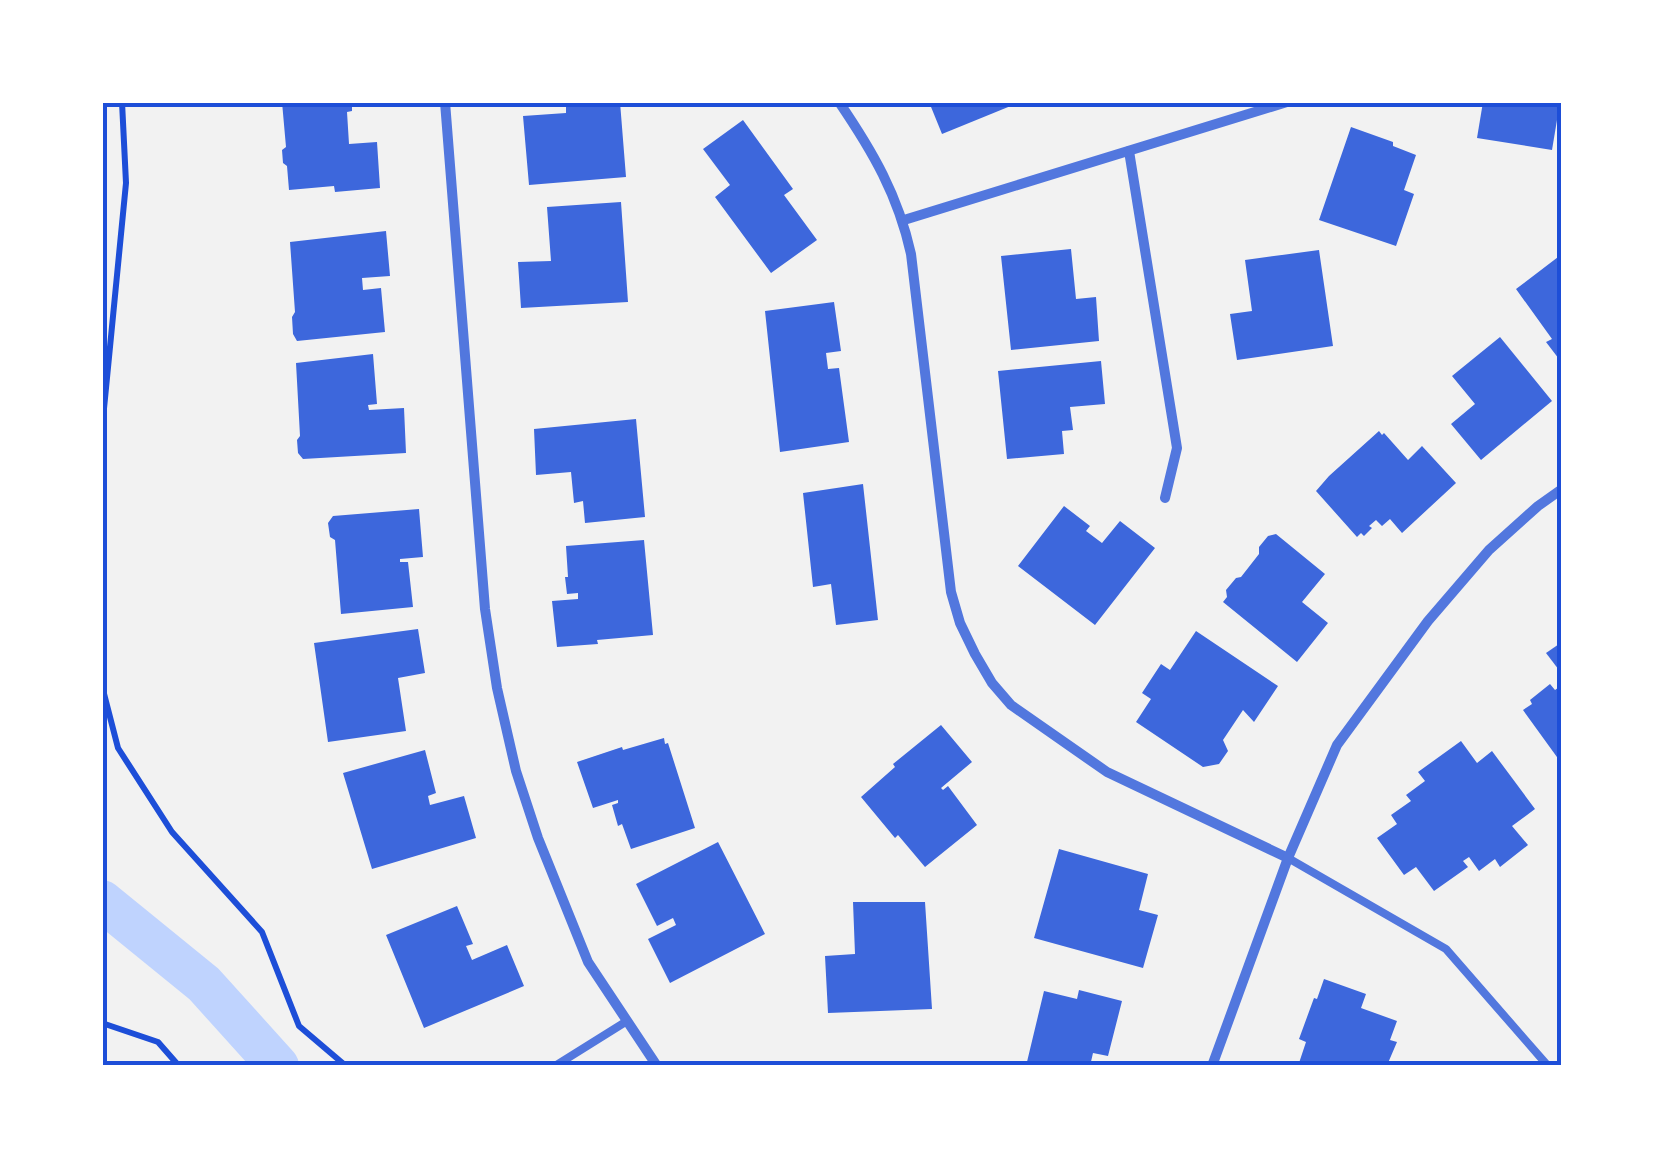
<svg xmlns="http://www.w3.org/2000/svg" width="1664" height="1168" font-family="'Varela Round',sans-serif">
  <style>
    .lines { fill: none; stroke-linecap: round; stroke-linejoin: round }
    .canal { stroke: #bfd3fe; stroke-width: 42 }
    .building { fill: #3d67dc }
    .path { stroke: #1d4ed8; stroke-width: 6 }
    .service { stroke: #5277de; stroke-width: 8 }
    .minor { stroke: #5277de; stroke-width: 10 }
    .neatline { fill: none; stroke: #1d4ed8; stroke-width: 4 }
  </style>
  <rect width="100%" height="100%" fill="#f2f2f2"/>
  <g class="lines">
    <polyline class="canal" points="102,901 204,984 278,1066"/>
  </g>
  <g class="building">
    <polygon points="282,102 352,102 352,111 347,112 349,144 377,142 380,188 335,192 334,186 289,190 287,166 283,163 282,150 286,147"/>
    <polygon points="566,102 620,102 626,177 529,185 523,116 566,113"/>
    <polygon points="929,102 1018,102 1018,103 942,134"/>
    <polygon points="1483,102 1560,102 1552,150 1477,138"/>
    <polygon points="743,120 793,189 784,195 817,240 771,273 715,197 730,185 703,149"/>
    <polygon points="1351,127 1393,142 1393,146 1416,155 1404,190 1414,194 1396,246 1319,220"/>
    <polygon points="621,202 628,302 521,308 518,262 551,261 547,207"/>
    <polygon points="386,231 390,276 362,278 363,290 381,288 385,332 297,341 293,334 292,317 295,312 290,242"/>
    <polygon points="1071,249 1076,299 1096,297 1099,341 1011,350 1001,256"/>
    <polygon points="1319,250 1333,346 1237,360 1230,314 1252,311 1245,260"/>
    <polygon points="1562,254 1562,363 1546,342 1552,339 1516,289"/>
    <polygon points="834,302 841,351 826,353 828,369 839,368 849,442 780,452 765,311"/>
    <polygon points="1500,337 1552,401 1481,460 1451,424 1475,404 1452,376"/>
    <polygon points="373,354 377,404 368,405 369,410 404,408 406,453 303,459 298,453 297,440 300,436 296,363"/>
    <polygon points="1101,361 1105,404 1070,407 1073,430 1062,431 1064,454 1007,459 998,371"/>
    <polygon points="636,419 645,517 585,523 583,501 574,503 571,472 536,475 534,429"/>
    <polygon points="1379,431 1382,435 1384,433 1408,460 1422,446 1456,483 1402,533 1390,519 1382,526 1376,520 1369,526 1372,528 1364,536 1361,533 1357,537 1316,491 1329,476"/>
    <polygon points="863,484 878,620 836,625 831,584 813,587 803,493"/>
    <polygon points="1064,506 1090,526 1086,531 1102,543 1120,521 1155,548 1095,625 1018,566"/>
    <polygon points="419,509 423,557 400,559 400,562 408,562 413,607 341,614 335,540 330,537 328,523 333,516"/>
    <polygon points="1276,534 1325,574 1302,602 1328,623 1297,662 1223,602 1227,597 1226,590 1236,578 1241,577 1259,554 1259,547 1268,536"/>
    <polygon points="644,540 653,635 597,640 598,644 557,647 552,601 578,599 578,593 567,594 565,577 568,577 566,546"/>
    <polygon points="418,629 425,673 398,678 406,731 328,742 314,643"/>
    <polygon points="1196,631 1278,686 1254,722 1243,710 1223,740 1228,751 1219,764 1203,767 1136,722 1151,699 1142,693 1161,664 1170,670"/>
    <polygon points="1562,642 1562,674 1546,653"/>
    <polygon points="1550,684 1555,690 1562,685 1562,764 1523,710 1532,704 1530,700"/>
    <polygon points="941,725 972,762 941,788 943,790 948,786 977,825 925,867 898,835 895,838 861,797 895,767 893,764"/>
    <polygon points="664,738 665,744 668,743 695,828 631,849 622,824 618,826 612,805 618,803 618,800 593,808 577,762 622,747 623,750"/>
    <polygon points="1461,741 1477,763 1492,751 1535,809 1512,826 1528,845 1500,867 1495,859 1479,871 1469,857 1463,861 1468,867 1434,891 1416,867 1404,875 1377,838 1397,824 1391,815 1411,801 1406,795 1425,781 1418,772"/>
    <polygon points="425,750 436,793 428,796 430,805 464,796 476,838 372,869 343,773"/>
    <polygon points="718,842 765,934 670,983 648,939 676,925 673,918 657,926 636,884"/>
    <polygon points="1059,849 1148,874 1139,910 1158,915 1143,968 1034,938"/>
    <polygon points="853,902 925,902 932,1009 828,1013 825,956 855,954"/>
    <polygon points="457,906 473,944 466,946 472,960 507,945 524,986 424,1028 386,935"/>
    <polygon points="1324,979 1366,994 1361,1008 1397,1021 1390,1040 1397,1042 1388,1063 1383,1061 1381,1066 1298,1066 1306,1042 1299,1039 1314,998 1317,999"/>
    <polygon points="1079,990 1122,1001 1108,1056 1093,1053 1090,1066 1026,1066 1044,991 1077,999"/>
  </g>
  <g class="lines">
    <g class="path">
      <polyline points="102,429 126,183 122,102"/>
      <polyline points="102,686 118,748 172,832 262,932 299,1026 346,1066"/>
      <polyline points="102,1023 158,1042 179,1066"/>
    </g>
    <g class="service">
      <polyline points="1288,858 1446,949 1548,1066"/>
      <polyline points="555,1066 627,1021"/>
    </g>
    <g class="minor">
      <polyline points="445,102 485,609 497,688 516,771 538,838 588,962 657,1066"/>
      <path d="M839 102C873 152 898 195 911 254L951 592 960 623 975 654 992 683 1011 705 1107 772 1288 858"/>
      <polyline points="1129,151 1177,448 1165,498"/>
      <polyline points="904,220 1287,102"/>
      <polyline points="1212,1066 1288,858 1337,745 1428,621 1489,550 1538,506 1562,489"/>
    </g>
  </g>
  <rect width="1664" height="1168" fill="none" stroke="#ffffff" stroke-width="210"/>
  <rect x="105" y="105" width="1454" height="958" class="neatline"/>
</svg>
